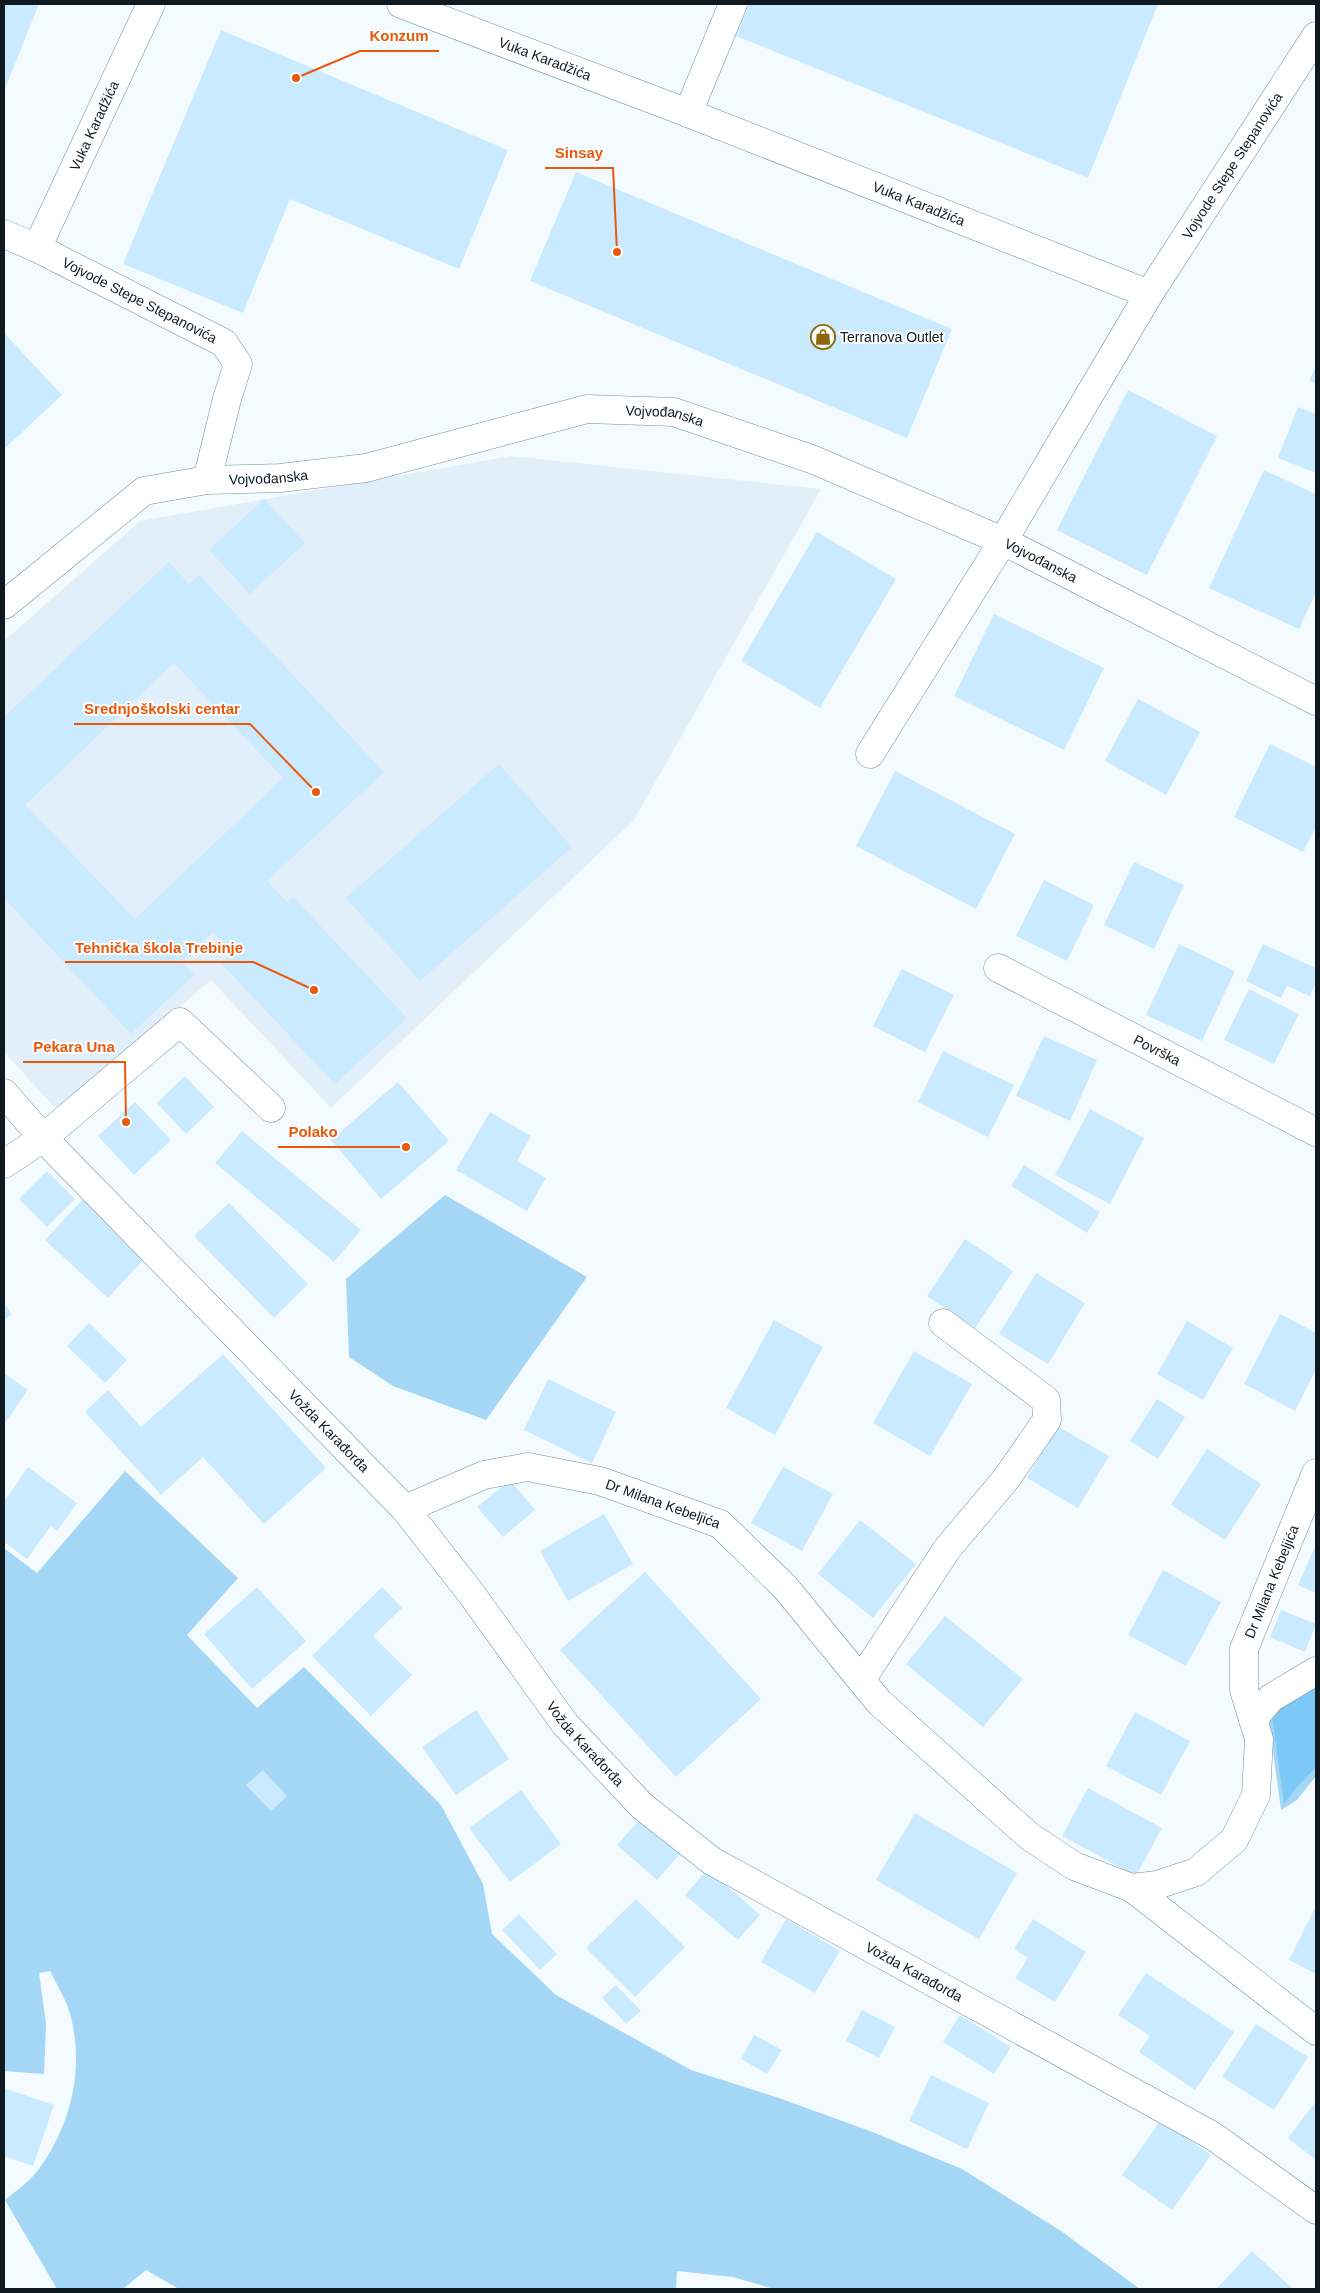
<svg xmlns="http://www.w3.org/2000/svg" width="1320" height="2293" font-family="Helvetica,sans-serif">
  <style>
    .built { fill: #e0eff9 }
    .green { fill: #a4d6f5 }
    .water { fill: #7cc9f7 }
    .building { fill: #caeaff; fill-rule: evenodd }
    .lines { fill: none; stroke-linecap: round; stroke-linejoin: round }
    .street-casing { stroke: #708ea0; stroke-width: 29 }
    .secondary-casing { stroke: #708ea0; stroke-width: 29 }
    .street { stroke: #fff; stroke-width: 28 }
    .secondary { stroke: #fff; stroke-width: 28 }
    .labels { text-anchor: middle; stroke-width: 4; stroke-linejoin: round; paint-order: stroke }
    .street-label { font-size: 14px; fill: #0e1920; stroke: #fff }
    .poi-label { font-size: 14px; fill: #0e1920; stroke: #fff; text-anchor: start }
    .leader { fill: none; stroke: #e8590c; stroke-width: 2 }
    .callout-dot { fill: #e8590c; stroke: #fff; stroke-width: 2 }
    .callout-label { font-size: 15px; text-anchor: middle; font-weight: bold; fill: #e8590c; stroke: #fff; stroke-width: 4; stroke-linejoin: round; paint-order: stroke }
  </style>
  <rect width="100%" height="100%" fill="#f4fbff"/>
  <polygon class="built" points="511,456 821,489 634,820 331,1108 211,980 59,1112 4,1052 4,641 140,521"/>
  <g class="green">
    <polygon points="445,1195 587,1277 486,1420 393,1386 349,1357 346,1279"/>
    <path d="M125 1471 238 1578 187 1635 257 1708 304 1667 441 1805 483 1884 492 1934 556 1995 691 2070 776 2097 870 2131 962 2169 1061 2231 1140 2289H774L733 2277 677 2271 676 2289H179L146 2270 123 2289H57L5 2200C16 2191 30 2181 39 2169 71 2124 84 2071 71 2017 67 2001 57 1985 50 1971L39 1973 46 2024 44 2074 4 2071V1548L37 1573Z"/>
    <polygon points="1316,1678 1316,1776 1297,1800 1281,1810 1267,1706"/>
  </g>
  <polygon class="water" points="1316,1681 1316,1767 1296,1788 1284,1804 1271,1708"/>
  <g class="building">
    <polygon points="4,4 39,4 4,91"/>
    <polygon points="749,4 1158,4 1088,178 736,36"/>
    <polygon points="221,30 508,150 459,269 290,199 243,313 123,264"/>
    <polygon points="576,172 952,329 907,438 530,281"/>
    <polygon points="4,333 62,395 4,449"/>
    <polygon points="1316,366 1316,384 1309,381"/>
    <polygon points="1128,390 1217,436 1147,575 1057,530"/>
    <polygon points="1298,407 1316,414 1316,473 1278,458"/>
    <polygon points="1264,470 1316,494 1316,592 1299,629 1209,588"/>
    <polygon points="264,499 305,543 250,594 209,550"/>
    <polygon points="817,532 896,579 820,708 741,661"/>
    <path d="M169 562 189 584 199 575 384 772 267 881 287 902 293 897 407 1018 335 1084 221 963 232 953 213 932 181 961 194 975 131 1034 4 898V717ZM174 663 283 778 135 919 25 805Z"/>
    <polygon points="994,614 1104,668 1064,750 954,696"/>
    <polygon points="1138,699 1200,732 1166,795 1105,761"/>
    <polygon points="1270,744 1316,767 1316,827 1303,852 1234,817"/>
    <polygon points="499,764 572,847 420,981 346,898"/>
    <polygon points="895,771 1015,834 976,909 856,846"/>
    <polygon points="1134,862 1184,885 1154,949 1104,925"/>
    <polygon points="1044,880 1094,905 1067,961 1016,936"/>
    <polygon points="1179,944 1235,971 1202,1041 1146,1015"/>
    <polygon points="1263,944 1316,968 1316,982 1310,996 1287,986 1281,998 1246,981"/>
    <polygon points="902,969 954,995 925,1052 873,1026"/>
    <polygon points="1249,989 1299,1014 1274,1064 1224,1040"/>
    <polygon points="1044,1036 1097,1060 1070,1121 1016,1096"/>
    <polygon points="943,1051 1014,1085 988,1137 918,1102"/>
    <polygon points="185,1076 214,1107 186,1134 157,1103"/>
    <polygon points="398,1082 449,1141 381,1199 331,1140"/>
    <polygon points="135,1102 171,1140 134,1175 98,1136"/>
    <polygon points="1090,1109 1144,1138 1110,1204 1055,1175"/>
    <polygon points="490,1112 531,1136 517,1161 546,1178 527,1211 456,1170"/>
    <polygon points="242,1131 361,1230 334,1262 215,1163"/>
    <polygon points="1024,1165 1100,1212 1087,1233 1011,1186"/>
    <polygon points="47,1171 75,1199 47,1227 19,1199"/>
    <polygon points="83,1199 146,1257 108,1298 45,1240"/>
    <polygon points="229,1203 308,1284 274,1318 194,1236"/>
    <polygon points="965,1239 1013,1271 975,1328 927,1296"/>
    <polygon points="1036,1273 1085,1303 1048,1364 999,1334"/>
    <polygon points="4,1303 12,1314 4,1320"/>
    <polygon points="1280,1314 1316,1333 1316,1369 1295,1411 1244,1384"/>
    <polygon points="774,1320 823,1347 775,1435 726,1408"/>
    <polygon points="1187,1321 1233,1348 1203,1400 1157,1374"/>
    <polygon points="89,1323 127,1360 105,1383 67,1346"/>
    <polygon points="914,1351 972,1384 930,1456 873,1423"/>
    <polygon points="223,1354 326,1468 264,1524 203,1457 161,1495 85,1412 108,1390 141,1427"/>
    <polygon points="4,1373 28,1390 4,1424"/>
    <polygon points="548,1379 616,1412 592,1463 524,1430"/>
    <polygon points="1157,1399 1185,1417 1158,1459 1130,1441"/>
    <polygon points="1057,1426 1109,1456 1078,1508 1027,1478"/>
    <polygon points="1207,1449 1261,1484 1225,1540 1171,1505"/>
    <polygon points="28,1467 77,1503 57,1531 51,1526 27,1559 4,1542 4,1502"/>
    <polygon points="783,1467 833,1494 802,1551 751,1523"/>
    <polygon points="510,1480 535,1510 503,1537 477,1507"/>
    <polygon points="604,1514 633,1564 568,1601 540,1551"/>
    <polygon points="860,1520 916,1564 873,1618 818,1574"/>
    <polygon points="1316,1544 1316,1593 1298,1585"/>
    <polygon points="1163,1570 1221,1602 1186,1666 1128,1635"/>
    <polygon points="645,1572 761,1699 676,1777 560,1650"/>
    <polygon points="257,1587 306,1641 252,1689 204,1634"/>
    <polygon points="382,1587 402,1608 373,1636 412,1675 371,1716 312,1656"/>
    <polygon points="1281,1610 1316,1624 1305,1652 1270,1637"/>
    <polygon points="945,1616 1023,1679 983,1727 906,1664"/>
    <polygon points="476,1710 509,1759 456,1795 422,1747"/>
    <polygon points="1135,1712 1190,1741 1161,1795 1106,1766"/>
    <polygon points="263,1770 287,1796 271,1811 246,1785"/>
    <polygon points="1088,1788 1162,1828 1136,1876 1062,1836"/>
    <polygon points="521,1790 561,1844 510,1882 469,1828"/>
    <polygon points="915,1813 1017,1873 979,1939 876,1880"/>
    <polygon points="640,1819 680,1854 657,1880 617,1845"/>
    <polygon points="708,1869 760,1915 738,1940 685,1895"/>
    <polygon points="636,1899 685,1947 635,1997 586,1948"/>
    <polygon points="1316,1906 1316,1974 1289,1960"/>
    <polygon points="519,1914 557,1954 540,1970 502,1930"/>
    <polygon points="786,1919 840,1951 815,1993 761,1962"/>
    <polygon points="1033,1919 1086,1952 1055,2002 1015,1978 1028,1958 1014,1949"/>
    <polygon points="1146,1973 1234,2032 1195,2090 1139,2052 1150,2036 1118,2015"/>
    <polygon points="616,1985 641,2011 626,2024 602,1998"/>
    <polygon points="862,2010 895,2027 879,2058 846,2041"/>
    <polygon points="960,2015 1011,2047 994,2074 943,2042"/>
    <polygon points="1256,2024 1308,2057 1274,2110 1222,2077"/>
    <polygon points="754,2035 782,2050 767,2074 741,2059"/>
    <polygon points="931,2075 989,2103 967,2149 909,2121"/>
    <polygon points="4,2088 54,2105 33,2166 4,2156"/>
    <polygon points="1316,2101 1316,2160 1288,2138"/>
    <polygon points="1161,2120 1211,2155 1172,2210 1122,2175"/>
    <polygon points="1252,2251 1293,2289 1216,2289"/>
  </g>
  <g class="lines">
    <defs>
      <g id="street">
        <path id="s1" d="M401 4 688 113 1149 294"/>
        <polyline points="688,113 733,4"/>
        <path id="s2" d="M4 234 37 248 224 343 238 364 227 399 207 480"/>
        <path id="s3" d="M37 248 151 4"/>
        <path id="s4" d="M4 605 144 491 207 480 280 478 366 468 587 409 674 412 814 460 1003 541 1316 701"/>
        <path id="s5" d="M870 754 1003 541 1149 294 1316 36"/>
        <path id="s6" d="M998 968 1316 1132"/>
        <polyline points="4,1164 43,1138 180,1022 271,1108"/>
        <path id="s7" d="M405 1509 484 1475 528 1467 600 1481 720 1524 785 1587 879 1702 1029 1836 1074 1866 1132 1888 1157 1885 1196 1872 1234 1840 1256 1795 1259 1739 1244 1690V1649L1316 1473"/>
        <polyline points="861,1680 947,1549 1006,1479 1047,1420 1046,1400 943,1323"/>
        <polyline points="1253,1719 1271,1698 1316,1671"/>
        <polyline points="1132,1888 1316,2031"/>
      </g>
      <g id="secondary">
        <path id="s8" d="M4 1093 43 1138 405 1509 470 1592 565 1724 642 1806 712 1861 1213 2136 1316 2210"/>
      </g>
    </defs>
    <use href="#street" class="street-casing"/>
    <use href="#secondary" class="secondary-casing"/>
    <use href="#street" class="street"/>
    <use href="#secondary" class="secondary"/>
  </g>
  <defs>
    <symbol id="shop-ring" viewBox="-11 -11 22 22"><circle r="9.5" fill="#fff" stroke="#8f660c" stroke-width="1.5"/><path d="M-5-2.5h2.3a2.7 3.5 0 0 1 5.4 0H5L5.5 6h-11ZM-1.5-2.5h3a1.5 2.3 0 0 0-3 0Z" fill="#8f660c"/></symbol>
  </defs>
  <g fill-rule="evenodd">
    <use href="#shop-ring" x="809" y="323" width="28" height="28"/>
  </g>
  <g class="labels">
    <g class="street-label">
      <text dy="5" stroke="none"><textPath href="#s1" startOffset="154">Vuka Karadžića</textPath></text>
      <text dy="5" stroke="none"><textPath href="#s3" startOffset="135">Vuka Karadžića</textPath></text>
      <text dy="5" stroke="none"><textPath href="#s5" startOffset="691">Vojvode Stepe Stepanovića</textPath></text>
      <text dy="5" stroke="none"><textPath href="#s1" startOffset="555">Vuka Karadžića</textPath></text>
      <text dy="5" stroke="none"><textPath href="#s2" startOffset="151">Vojvode Stepe Stepanovića</textPath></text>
      <text dy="5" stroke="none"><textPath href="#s4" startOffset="711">Vojvođanska</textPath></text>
      <text dy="5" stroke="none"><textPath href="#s4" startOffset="306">Vojvođanska</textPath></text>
      <text dy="5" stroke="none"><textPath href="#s4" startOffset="1116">Vojvođanska</textPath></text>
      <text dy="5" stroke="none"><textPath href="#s6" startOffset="179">Površka</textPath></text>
      <text dy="5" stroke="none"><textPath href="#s8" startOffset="469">Vožda Karađorđa</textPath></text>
      <text dy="5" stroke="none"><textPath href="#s7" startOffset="271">Dr Milana Kebeljića</textPath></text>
      <text dy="5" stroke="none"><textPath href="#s7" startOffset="1275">Dr Milana Kebeljića</textPath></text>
      <text dy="5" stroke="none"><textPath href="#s8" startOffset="874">Vožda Karađorđa</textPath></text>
      <text dy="5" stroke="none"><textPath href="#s8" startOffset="1278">Vožda Karađorđa</textPath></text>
    </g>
    <g class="poi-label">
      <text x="840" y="342">Terranova Outlet</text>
    </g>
  </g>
  <path class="leader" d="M296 78L360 51H439M617 252L613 168H545M316 792L250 724H74M314 990L253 962H65M126 1122L125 1062H23M406 1147L347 1147H278"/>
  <g class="callout-dot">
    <circle cx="296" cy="78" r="5"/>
    <circle cx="617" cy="252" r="5"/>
    <circle cx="316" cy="792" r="5"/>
    <circle cx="314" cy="990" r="5"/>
    <circle cx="126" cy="1122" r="5"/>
    <circle cx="406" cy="1147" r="5"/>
  </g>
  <g class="callout-label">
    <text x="399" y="41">Konzum</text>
    <text x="579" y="158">Sinsay</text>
    <text x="162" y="714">Srednjoškolski centar</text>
    <text x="159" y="953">Tehnička škola Trebinje</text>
    <text x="74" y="1052">Pekara Una</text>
    <text x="313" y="1137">Polako</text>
  </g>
  <rect width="1320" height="2293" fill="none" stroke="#0e1920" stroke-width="10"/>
</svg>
